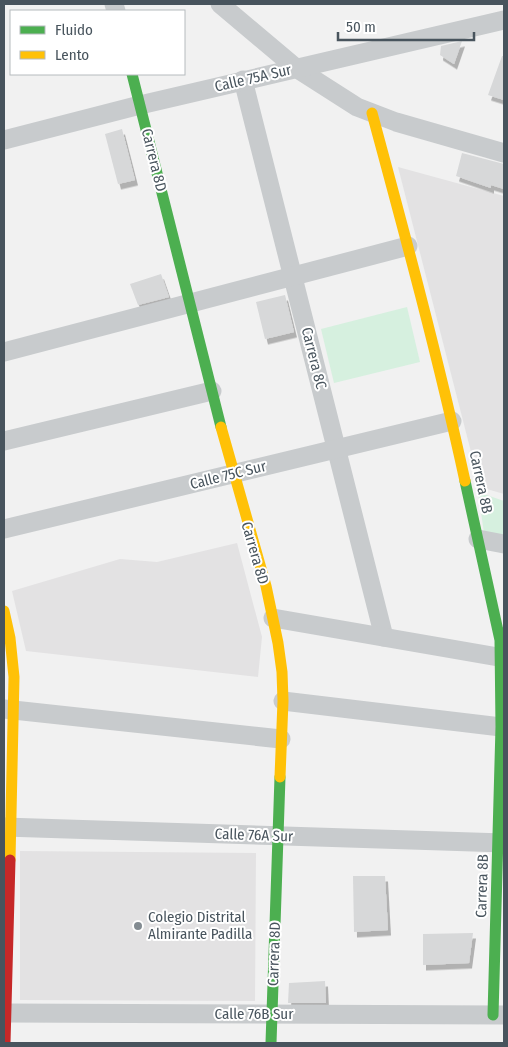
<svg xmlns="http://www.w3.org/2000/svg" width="508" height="1047" font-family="'Fira Sans Condensed',sans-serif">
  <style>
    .education { fill: #e3e2e3 }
    .green { fill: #d6f0df }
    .building { fill: #d7d8d9; filter: url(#shadow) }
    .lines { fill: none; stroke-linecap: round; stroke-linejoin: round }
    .street { stroke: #c8cbcd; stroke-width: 19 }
    .fast { stroke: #4caf50; stroke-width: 11 }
    .slow { stroke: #ffc107; stroke-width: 11 }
    .jam { stroke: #c62828; stroke-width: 11 }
    .poi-dot { fill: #838b91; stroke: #fff; stroke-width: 2 }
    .labels { text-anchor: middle; stroke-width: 4; stroke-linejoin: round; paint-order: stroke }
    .street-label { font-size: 15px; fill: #48545d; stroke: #fff }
    .poi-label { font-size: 15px; fill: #48545d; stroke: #fff; text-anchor: start }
  </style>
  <defs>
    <filter id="shadow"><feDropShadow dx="3" dy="5.5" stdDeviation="0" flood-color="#0004"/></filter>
  </defs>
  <rect width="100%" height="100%" fill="#f1f1f1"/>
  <g class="education">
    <polygon points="398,167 504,196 504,494 480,487"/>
    <polygon points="237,543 262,637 258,677 26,651 12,591 120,559 157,562"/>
    <polygon points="20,851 256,853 255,1001 20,1000"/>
  </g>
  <g class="green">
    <polygon points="407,307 420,362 334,383 321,329"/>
    <polygon points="478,492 504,501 504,536 484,533"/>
  </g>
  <g class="building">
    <polygon points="462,41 454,64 440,55 441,46"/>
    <polygon points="502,56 504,56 504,100 488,95"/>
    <polygon points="122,129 135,180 118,184 105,134"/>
    <polygon points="462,153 504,164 504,189 491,185 491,188 456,176"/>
    <polygon points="161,274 169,297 138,305 130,284"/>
    <polygon points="285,295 294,332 265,339 256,302"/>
    <polygon points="353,876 385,876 388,930 354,932"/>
    <polygon points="473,933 469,963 423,965 423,934"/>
    <polygon points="325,981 326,1003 288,1003 289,983"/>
  </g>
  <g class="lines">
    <g class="street">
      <polyline points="114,4 116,11"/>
      <polyline points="220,4 296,68 357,107 396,122 504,153"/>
      <polyline points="243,80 384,637"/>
      <polyline points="4,140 140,105 504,20"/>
      <polyline points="4,352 408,246"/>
      <polyline points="4,441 212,391"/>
      <polyline points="4,529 452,421"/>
      <polyline points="478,539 504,544"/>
      <polyline points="273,618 504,658"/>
      <polyline points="283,701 501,727"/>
      <polyline points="4,709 281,739"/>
      <polyline points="4,827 504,843"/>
      <polyline points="4,1013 504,1015"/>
    </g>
    <g class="fast">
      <polyline points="132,74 221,427"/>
      <polyline points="465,481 500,640 501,727 493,1015"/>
      <polyline points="271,1043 280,777"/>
    </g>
    <g class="slow">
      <path d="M372 113C405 235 438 357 465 481"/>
      <polyline points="221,427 266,586 278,643 282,672 283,701 280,777"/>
      <polyline points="4,611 10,638 14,677 10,860"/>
    </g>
    <polyline class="jam" points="5,1043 10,860"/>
  </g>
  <circle class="poi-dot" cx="138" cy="926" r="5"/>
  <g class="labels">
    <g class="street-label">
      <text transform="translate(253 78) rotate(-13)" y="5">Calle 75A Sur</text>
      <text transform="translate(154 160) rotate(76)" y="5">Carrera 8D</text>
      <text transform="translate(314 358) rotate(76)" y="5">Carrera 8C</text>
      <text transform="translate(228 475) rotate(-14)" y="5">Calle 75C Sur</text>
      <text transform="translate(481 482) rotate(78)" y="5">Carrera 8B</text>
      <text transform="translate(255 553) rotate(74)" y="5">Carrera 8D</text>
      <text transform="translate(254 835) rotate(2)" y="5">Calle 76A Sur</text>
      <text transform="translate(482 886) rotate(-88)" y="5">Carrera 8B</text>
      <text transform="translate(274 954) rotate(-88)" y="5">Carrera 8D</text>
      <text x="254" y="1019">Calle 76B Sur</text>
    </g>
    <g class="poi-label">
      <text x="148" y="922">Colegio Distrital<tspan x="148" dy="17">Almirante Padilla</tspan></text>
    </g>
  </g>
  <rect width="508" height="1047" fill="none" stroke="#48545d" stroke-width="10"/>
  <rect x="10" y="10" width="175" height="65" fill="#ffffff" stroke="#b6bbbe"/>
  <rect x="20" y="26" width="25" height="8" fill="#4caf50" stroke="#b6bbbe"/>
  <text x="55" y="35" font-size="15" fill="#48545d">Fluido</text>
  <rect x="20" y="51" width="25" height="8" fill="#ffc107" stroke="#b6bbbe"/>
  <text x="55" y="60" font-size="15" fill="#48545d">Lento</text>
  <path d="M338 32v8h136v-8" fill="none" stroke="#48545d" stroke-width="2.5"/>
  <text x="346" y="32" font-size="15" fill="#48545d" stroke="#ffffff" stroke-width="4" paint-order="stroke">50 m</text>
</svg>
